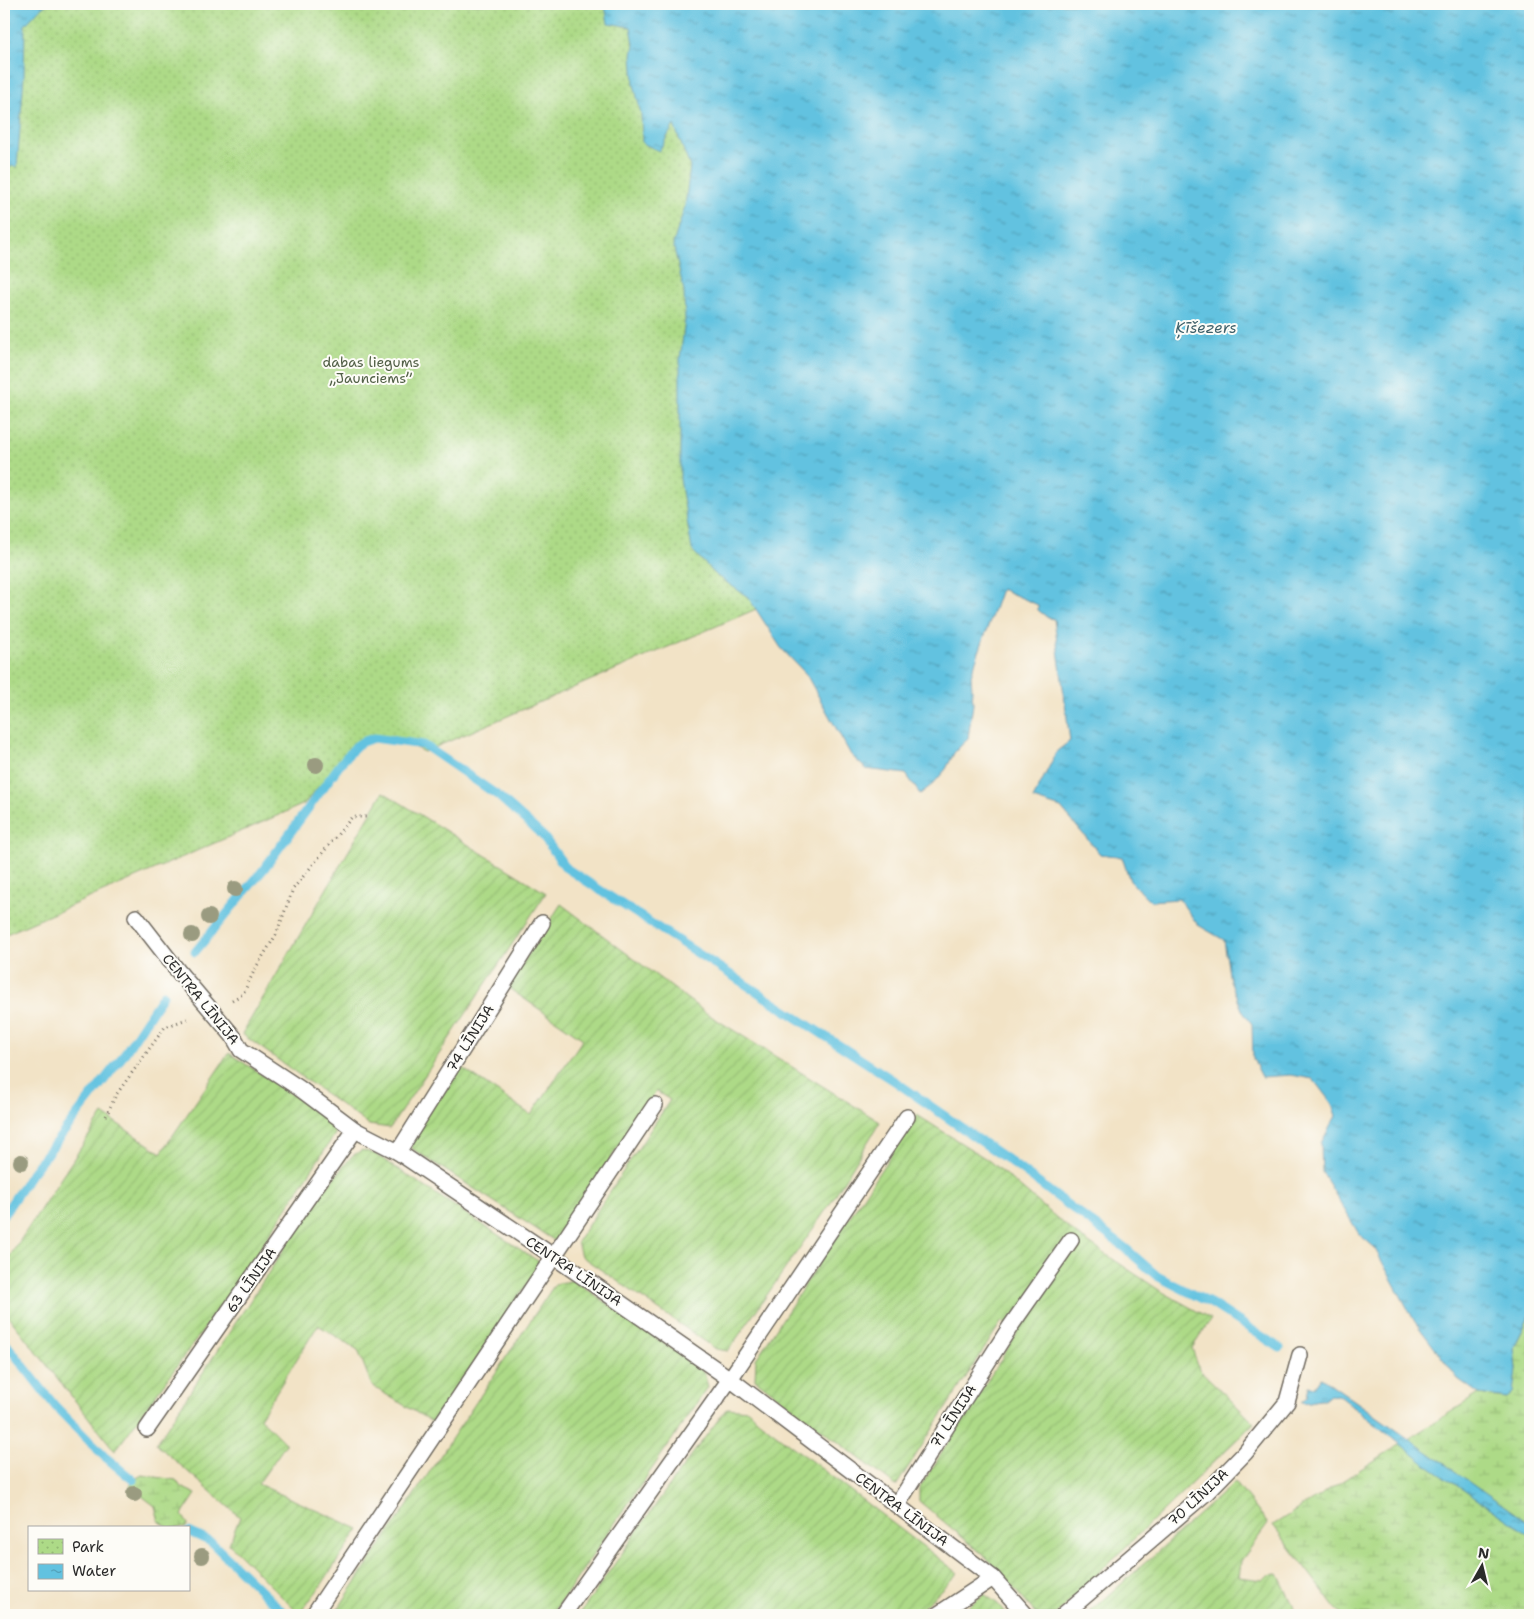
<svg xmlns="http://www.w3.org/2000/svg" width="1534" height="1619" font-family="'Shantell Sans',sans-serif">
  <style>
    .wetland { fill: url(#wetland-marsh); stroke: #6c8259 }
    .park { fill: url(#park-dots); stroke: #6c8259 }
    .garden { fill: url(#garden-furrows); stroke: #6c8259 }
    .water { fill: url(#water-ripples); stroke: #467686 }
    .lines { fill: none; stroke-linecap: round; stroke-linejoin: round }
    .stream { stroke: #62c2e0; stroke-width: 9 }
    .lane-casing { stroke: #716b61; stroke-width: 18 }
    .path { stroke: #716b61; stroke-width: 3; stroke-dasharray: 1 4; stroke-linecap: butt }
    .lane { stroke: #fff; stroke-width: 15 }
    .tree { fill: #9a9b80 }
    .labels { text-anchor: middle; stroke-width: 4; stroke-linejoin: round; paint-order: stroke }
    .park-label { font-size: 14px; fill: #526047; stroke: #fdfcf7 }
    .street-label { font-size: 14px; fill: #2b2b2b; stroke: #fdfcf7 }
    .water-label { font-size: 15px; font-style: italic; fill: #3e606a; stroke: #fdfcf7 }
  </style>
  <defs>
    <pattern id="wetland-marsh" width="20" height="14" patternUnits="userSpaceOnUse" patternTransform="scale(1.25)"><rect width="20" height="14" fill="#adda87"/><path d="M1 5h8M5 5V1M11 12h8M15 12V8" fill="none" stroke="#95bb75"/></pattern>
    <pattern id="park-dots" width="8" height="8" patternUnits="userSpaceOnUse" patternTransform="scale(1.25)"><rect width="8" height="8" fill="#adda87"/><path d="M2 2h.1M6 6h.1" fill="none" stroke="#95bb75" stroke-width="1.8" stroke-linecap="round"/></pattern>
    <pattern id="garden-furrows" width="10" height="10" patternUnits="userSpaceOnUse" patternTransform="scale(1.25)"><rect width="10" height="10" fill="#adda87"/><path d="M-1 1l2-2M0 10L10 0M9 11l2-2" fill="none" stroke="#95bb75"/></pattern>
    <pattern id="water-ripples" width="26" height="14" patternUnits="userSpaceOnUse" patternTransform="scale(1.25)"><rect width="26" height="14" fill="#62c2e0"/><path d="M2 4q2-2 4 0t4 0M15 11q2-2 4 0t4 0" fill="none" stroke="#519eb6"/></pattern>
  </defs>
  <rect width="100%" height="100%" fill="#fdfcf7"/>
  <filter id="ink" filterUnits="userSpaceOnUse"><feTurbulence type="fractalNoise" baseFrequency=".02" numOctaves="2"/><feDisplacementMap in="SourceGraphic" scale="10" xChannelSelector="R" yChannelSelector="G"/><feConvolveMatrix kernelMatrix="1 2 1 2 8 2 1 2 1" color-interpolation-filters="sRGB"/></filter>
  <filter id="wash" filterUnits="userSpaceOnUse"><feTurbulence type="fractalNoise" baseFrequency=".0096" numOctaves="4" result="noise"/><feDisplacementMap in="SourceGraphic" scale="20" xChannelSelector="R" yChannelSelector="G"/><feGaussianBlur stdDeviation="1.12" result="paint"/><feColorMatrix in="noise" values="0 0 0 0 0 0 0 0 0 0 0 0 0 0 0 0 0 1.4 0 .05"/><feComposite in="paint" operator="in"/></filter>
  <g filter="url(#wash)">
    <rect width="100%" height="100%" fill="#f2e3c6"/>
    <g class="wetland">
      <polygon points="1530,1315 1530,1615 1341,1615 1273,1525 1479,1394 1507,1398 1516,1370 1514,1347"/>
      <polygon points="142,1475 176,1480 181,1487 196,1494 182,1515 188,1524 185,1528 169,1528 159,1521 155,1506 130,1487 133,1480"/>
    </g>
    <polygon class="park" points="4,4 1530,4 1530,276 424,752 391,736 358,741 304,804 4,935"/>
    <g class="garden">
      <polygon points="383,792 546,893 390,1128 369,1125 242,1034"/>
      <polygon points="561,904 706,1013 880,1122 828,1207 728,1351 716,1349 581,1256 577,1242 670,1100 656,1091 555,1241 411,1148 414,1133 459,1066 531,1115 583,1039 507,987"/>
      <polygon points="229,1053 327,1118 334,1126 335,1134 241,1278 115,1451 4,1311 4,1265 103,1114 161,1153"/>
      <polygon points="917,1115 988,1160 1077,1235 1159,1290 1211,1319 1192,1348 1199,1369 1254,1423 1056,1614 1037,1615 986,1557 919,1501 919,1489 1017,1334 1002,1321 896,1486 755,1379 756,1359"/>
      <polygon points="362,1150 375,1154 541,1263 434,1423 372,1386 358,1350 318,1325 260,1418 286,1444 258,1484 359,1529 320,1587 299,1614 229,1544 240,1517 156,1444 319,1196 352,1156"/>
      <polygon points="574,1280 704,1372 708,1387 552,1615 334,1615 555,1284"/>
      <polygon points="727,1408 748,1410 759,1421 958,1573 915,1615 579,1615 673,1480"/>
      <polygon points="1235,1482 1268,1524 1241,1561 1239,1577 1263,1580 1268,1575 1278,1574 1298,1615 1087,1615"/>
      <polygon points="984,1594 998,1604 1007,1615 958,1615"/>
    </g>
    <g class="water">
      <polygon points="4,4 47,4 39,10 25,25 24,76 17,167 11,166 4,178"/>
      <polygon points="608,4 1530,4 1530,1315 1514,1347 1516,1370 1513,1393 1507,1398 1479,1394 1458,1379 1415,1322 1374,1247 1359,1234 1322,1172 1321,1143 1336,1116 1332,1104 1313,1079 1291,1075 1262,1077 1253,1059 1252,1024 1243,1012 1230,981 1224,940 1198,925 1179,899 1150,901 1130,881 1122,857 1100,854 1061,808 1033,799 1057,751 1070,741 1054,619 1048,618 1038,610 1038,605 1001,589 971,675 973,704 968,738 954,753 946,769 933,784 920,794 906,774 866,769 851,755 806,674 781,648 748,597 717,576 692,550 680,479 680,359 685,320 684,291 673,244 685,206 690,167 674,125 659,151 642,143 641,114 634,84 632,55 634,44 631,27 608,23 605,6"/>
      <path d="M1321 1377 1530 1524V1535L1428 1466 1341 1397 1330 1395 1324 1400C1316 1399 1309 1404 1301 1402L1307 1397 1309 1386 1314 1387Z"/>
    </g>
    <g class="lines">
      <g class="stream">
        <polyline points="195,952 263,870 342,762 356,746 362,742 374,738 424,745 497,795 543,836 566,868 896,1082 1008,1160 1124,1247 1157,1276 1212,1304 1280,1348"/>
        <polyline points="4,1214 31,1174 123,1056 163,995"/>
        <polyline points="4,1341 55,1406 104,1456 133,1480"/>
        <polyline points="189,1532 211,1542 286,1615"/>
      </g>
    </g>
  </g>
  <g filter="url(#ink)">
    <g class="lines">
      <defs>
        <g id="lane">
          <polyline points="136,917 178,971 233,1036 241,1050 299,1088 355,1130 398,1152 553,1256 730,1379 993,1578 1026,1615"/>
          <polyline points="398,1152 542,923"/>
          <polyline points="147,1429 355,1130"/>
          <polyline points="897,1505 1010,1327 1071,1240"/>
          <polyline points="314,1614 655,1105"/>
          <polyline points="563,1615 730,1379 907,1117"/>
          <polyline points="937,1615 993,1578"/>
          <polyline points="1063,1615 1207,1492 1245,1453 1287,1402 1300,1355"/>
        </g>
      </defs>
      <use href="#lane" class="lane-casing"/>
      <g class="path">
        <polyline points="232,1000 243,994 255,969 276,935 293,889 352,817 369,817"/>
        <polyline points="106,1116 116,1095 165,1027 187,1019"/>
      </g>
      <use href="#lane" class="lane"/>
    </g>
    <g class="tree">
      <circle cx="316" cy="765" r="8"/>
      <circle cx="235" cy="889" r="8"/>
      <circle cx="209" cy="917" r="8"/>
      <circle cx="192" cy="935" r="8"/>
      <circle cx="21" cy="1162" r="8"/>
      <circle cx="134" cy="1494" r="8"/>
      <circle cx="202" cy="1556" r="8"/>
    </g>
  </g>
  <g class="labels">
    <g class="park-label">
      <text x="371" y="367">dabas liegums<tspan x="371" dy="16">„Jaunciems”</tspan></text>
    </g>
    <g class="street-label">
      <text transform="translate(201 999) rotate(51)" y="5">CENTRA LĪNIJA</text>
      <text transform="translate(470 1038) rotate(-58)" y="5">74 LĪNIJA</text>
      <text transform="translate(574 1271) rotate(34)" y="5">CENTRA LĪNIJA</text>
      <text transform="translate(251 1280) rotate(-55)" y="5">63 LĪNIJA</text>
      <text transform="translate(953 1416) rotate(-57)" y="5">71 LĪNIJA</text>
      <text transform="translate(1198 1497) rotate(-43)" y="5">70 LĪNIJA</text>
      <text transform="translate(902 1509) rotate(37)" y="5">CENTRA LĪNIJA</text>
    </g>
    <g class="water-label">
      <text x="1206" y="333">Ķīšezers</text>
    </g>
  </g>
  <rect width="1534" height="1619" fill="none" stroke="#fdfcf7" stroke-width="20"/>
  <rect x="28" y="1526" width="162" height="65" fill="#fdfcf7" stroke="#a9a8a5"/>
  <rect x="38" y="1539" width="25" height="15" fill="url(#park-dots)" stroke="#a9a8a5"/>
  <text x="72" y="1552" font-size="15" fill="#2b2b2b">Park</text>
  <rect x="38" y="1564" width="25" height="15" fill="url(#water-ripples)" stroke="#a9a8a5"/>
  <text x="72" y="1576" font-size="15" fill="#2b2b2b">Water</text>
  <g transform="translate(1482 1566) rotate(8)" stroke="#fdfcf7" stroke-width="4" paint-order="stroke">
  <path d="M0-4L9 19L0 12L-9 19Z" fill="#2b2b2b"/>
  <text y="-8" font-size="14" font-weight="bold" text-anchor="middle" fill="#2b2b2b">N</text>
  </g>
</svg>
